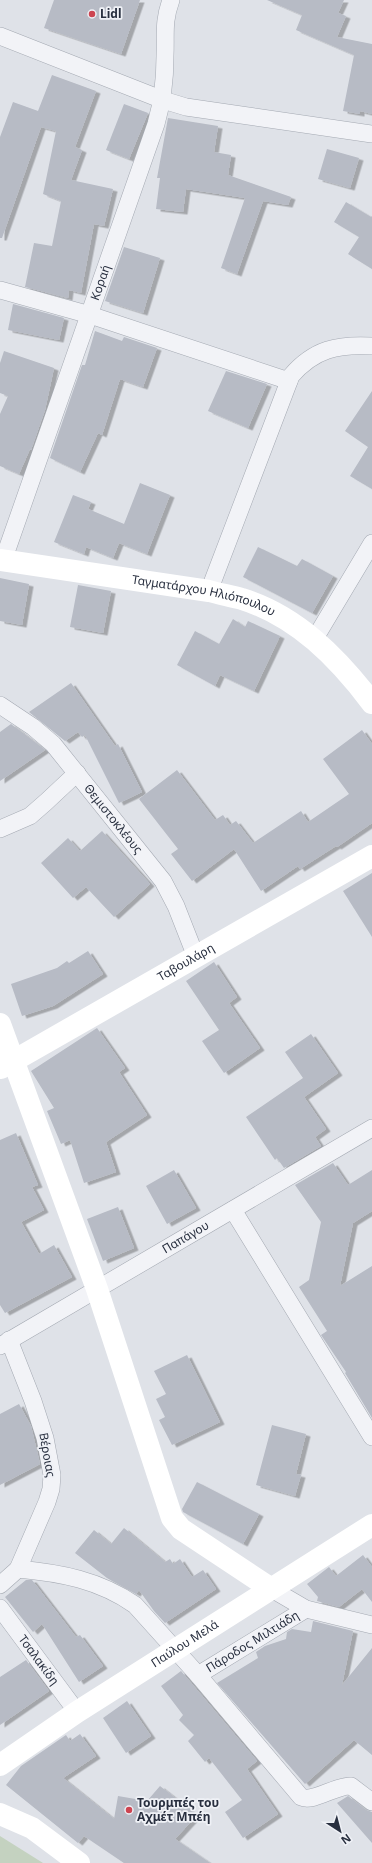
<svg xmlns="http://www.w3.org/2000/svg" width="372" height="1863" font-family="'Noto Sans',sans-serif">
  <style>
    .green { fill: #c4d2c0 }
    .building { fill: #b7bbc5; filter: url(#shadow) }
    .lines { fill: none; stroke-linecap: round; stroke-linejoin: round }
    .street-casing { stroke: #a4a9b2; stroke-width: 18 }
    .street { stroke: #f2f3f7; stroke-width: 17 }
    .secondary { stroke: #fff; stroke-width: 22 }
    .poi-dot { fill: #cd4551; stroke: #eff1f6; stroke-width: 1.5 }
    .labels { text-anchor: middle; stroke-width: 3.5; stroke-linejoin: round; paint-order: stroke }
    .poi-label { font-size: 12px; font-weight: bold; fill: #282f3f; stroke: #eff1f6; text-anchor: start }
    .street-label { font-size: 12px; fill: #282f3f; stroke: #eff1f6 }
  </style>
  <defs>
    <filter id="shadow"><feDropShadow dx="4.5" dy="2.5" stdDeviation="0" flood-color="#0004"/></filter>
  </defs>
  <rect width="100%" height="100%" fill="#dfe2e8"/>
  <polygon class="green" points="0,1836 43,1863 0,1863"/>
  <g class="building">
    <polygon points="54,0 140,0 121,54 44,28"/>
    <polygon points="267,0 344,0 338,13 346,16 337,37 372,44 372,114 360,111 360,114 343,111 354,55 296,30 302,15"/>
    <polygon points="52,75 96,91 75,147 82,150 71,180 113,189 104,226 94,224 81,293 69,290 68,298 25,287 34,243 52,246 61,201 43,194 56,131 41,127 2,238 0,238 0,137 13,102 38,111"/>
    <polygon points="124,104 148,113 129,159 106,150"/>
    <polygon points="168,118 218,126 214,152 231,155 228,175 291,197 288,205 263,201 237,274 221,268 245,198 186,189 183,212 156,209 160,178 157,178"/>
    <polygon points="327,149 359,158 350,188 318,179"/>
    <polygon points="346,202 371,217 372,216 372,269 348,254 359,237 334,222"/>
    <polygon points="124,247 160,258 143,313 105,301"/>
    <polygon points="13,304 64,318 59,340 8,330"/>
    <polygon points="95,331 122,341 124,337 157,348 143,387 120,379 102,435 98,433 80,472 50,458 82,365 85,365"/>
    <polygon points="4,351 54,368 45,410 31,450 30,449 19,474 0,466 0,414 8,396 0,393 0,363"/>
    <polygon points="226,371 267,384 248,428 208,411"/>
    <polygon points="372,391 372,489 350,476 368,447 345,431"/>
    <polygon points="140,483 170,495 147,554 119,543 113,558 86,547 84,554 54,542 73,495 91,502 88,509 124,524"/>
    <polygon points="258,547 297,566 302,559 333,576 312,613 243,577"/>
    <polygon points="0,578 29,584 22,625 0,621"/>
    <polygon points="78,585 111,591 103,633 70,627"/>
    <polygon points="233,619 245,627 248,621 280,636 254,691 220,675 215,686 177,665 195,631 219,644"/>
    <polygon points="71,683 115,746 118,744 142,792 119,803 85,735 82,737 78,732 65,741 29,712"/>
    <polygon points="11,724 45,750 0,781 0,732"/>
    <polygon points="362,730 372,744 372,823 337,847 336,846 300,869 298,866 261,891 234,849 192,881 171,854 178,849 139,799 177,770 215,820 223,815 230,825 236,821 253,843 301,811 308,822 349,794 323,759"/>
    <polygon points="102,831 150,884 114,917 86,887 73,898 41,863 68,838 80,851"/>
    <polygon points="372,873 372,937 343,891"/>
    <polygon points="88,951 103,974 53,1006 22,1016 11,984 57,968 67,961 69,963"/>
    <polygon points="214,962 237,997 229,1003 260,1048 224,1073 202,1041 219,1030 186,981"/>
    <polygon points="97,1028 125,1068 119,1072 147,1115 106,1142 116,1172 84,1183 70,1140 61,1144 47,1111 54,1108 31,1071"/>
    <polygon points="311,1034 338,1073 304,1097 326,1129 315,1137 321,1146 284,1168 277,1158 275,1160 246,1117 303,1078 285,1052"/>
    <polygon points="16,1133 38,1185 32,1187 44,1210 21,1222 39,1254 54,1245 72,1277 5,1313 0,1305 0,1140"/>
    <polygon points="333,1163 348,1185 372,1170 372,1211 353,1223 340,1286 372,1266 372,1418 345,1373 346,1372 321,1335 327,1331 299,1287 309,1280 321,1222 295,1185"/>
    <polygon points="174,1170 196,1208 167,1224 146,1186"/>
    <polygon points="118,1207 134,1248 103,1261 87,1219"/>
    <polygon points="187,1355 220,1422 172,1445 159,1420 165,1417 156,1399 166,1394 154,1371"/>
    <polygon points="19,1404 31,1426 40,1464 0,1485 0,1414"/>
    <polygon points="272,1425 306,1434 296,1474 301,1475 295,1496 256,1485"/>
    <polygon points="197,1482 259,1514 243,1544 183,1512 182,1509"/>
    <polygon points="124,1528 165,1562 170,1559 173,1564 180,1559 192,1577 203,1570 216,1589 165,1623 154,1611 139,1590 136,1594 107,1578 75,1553 94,1530 111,1544"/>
    <polygon points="363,1555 372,1567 372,1602 362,1589 339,1607 317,1601 318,1597 307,1584 329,1567 336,1576"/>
    <polygon points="26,1580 32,1580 76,1637 80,1635 103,1666 79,1682 42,1624 33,1632 5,1597"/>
    <polygon points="313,1621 353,1631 342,1685 372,1648 372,1755 354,1740 305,1784 217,1683 258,1658 256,1652 265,1646 286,1639 287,1632 292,1629 311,1632"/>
    <polygon points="26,1660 49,1691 0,1725 0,1677"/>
    <polygon points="181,1671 257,1761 247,1769 278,1814 243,1838 225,1812 242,1800 209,1758 205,1762 188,1741 194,1735 179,1720 183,1715 161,1686"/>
    <polygon points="127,1701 151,1736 126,1753 103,1718"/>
    <polygon points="80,1734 96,1756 63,1778 114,1819 118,1796 147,1801 160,1786 197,1815 175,1839 210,1863 124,1863 84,1836 78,1843 6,1785 21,1766 66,1735 70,1741"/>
    <polygon points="348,1796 366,1810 372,1812 372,1843 337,1803"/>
  </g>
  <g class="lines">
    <defs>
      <g id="street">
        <polyline points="0,36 163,100 186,107 372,134"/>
        <polyline points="0,290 90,315 289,381"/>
        <path id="s1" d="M3 561 156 124C163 100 165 81 165 56 166 33 163 22 171 0"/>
        <path d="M209 591 291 376C314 349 338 344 372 346"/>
        <polyline points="314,640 372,543"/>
        <path id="s2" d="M0 705 33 727 53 744 163 881 176 906 196 957"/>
        <polyline points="0,829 30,816 46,802 77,773"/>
        <polyline points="233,1210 372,1437"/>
        <path id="s3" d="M0 1346 372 1128"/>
        <path d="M18 1569C61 1573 99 1580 135 1605L198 1675 301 1797C313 1803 336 1785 351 1786L372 1802"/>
        <polyline points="0,1585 18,1569 47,1502 51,1489 52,1475 45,1438 33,1401 9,1340"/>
        <polyline points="270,1588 306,1609 372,1625"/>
        <path id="s4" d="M0 1608 77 1712"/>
        <path id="s5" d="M198 1675 306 1609"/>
      </g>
    </defs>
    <use href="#street" class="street-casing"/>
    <use href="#street" class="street"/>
    <g class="secondary">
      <path id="s6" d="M0 560 209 591C220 594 231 596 242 599 297 616 338 658 372 703"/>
      <polyline points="0,1024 97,1289 172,1518 181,1529 270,1588"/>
      <path id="s7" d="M1 1068 372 856"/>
      <path id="s8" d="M0 1765 77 1712 372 1525"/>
      <polyline points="0,1814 32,1828 79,1863"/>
    </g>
  </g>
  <g class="poi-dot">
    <circle cx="92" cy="14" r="4"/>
    <circle cx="129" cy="1810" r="4"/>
  </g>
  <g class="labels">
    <g class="poi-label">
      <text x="100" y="18">Lidl</text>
      <text x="137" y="1807">Τουρμπές του<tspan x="137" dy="14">Αχμέτ Μπέη</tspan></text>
    </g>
    <g class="street-label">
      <text dy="4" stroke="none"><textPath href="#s1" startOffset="295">Κοραή</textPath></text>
      <text dy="4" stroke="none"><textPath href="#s6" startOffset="207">Ταγματάρχου Ηλιόπουλου</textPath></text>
      <text dy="4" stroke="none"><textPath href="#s2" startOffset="162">Θεμιστοκλέους</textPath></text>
      <text dy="4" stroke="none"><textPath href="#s7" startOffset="213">Ταβουλάρη</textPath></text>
      <text dy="4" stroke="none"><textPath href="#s3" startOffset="215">Παπάγου</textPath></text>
      <text transform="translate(47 1455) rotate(80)" y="4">Βέροιας</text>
      <text dy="4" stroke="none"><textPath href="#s5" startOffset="64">Πάροδος Μιλτιάδη</textPath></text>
      <text dy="4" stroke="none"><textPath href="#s8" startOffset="221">Παύλου Μελά</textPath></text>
      <text dy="4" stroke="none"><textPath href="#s4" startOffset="65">Τσαλακίδη</textPath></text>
    </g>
  </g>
  <g transform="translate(340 1831) rotate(144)" stroke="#eff1f6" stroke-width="3" paint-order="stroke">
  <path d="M0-3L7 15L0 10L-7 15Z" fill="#282f3f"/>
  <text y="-6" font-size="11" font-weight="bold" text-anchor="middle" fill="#282f3f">N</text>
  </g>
</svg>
